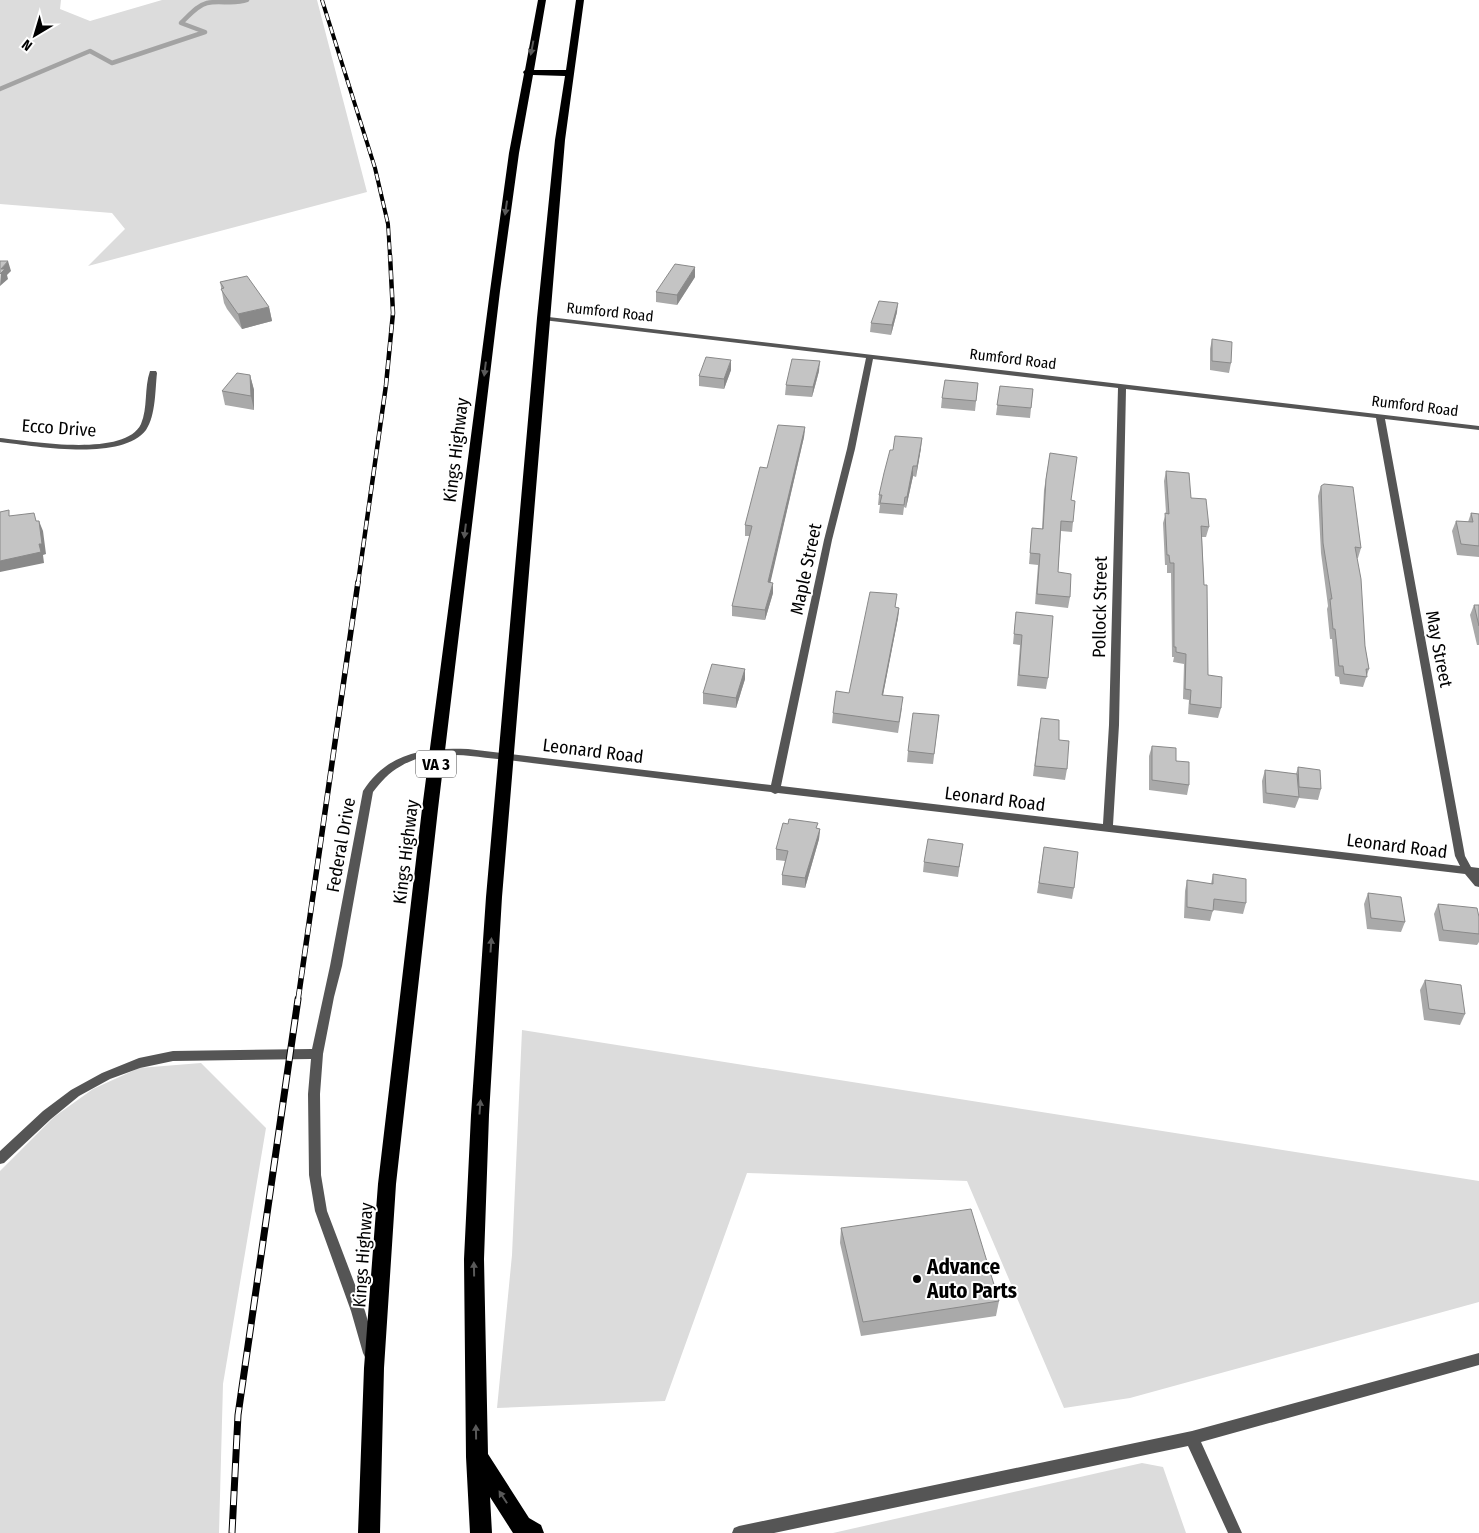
<svg xmlns="http://www.w3.org/2000/svg" width="1479" height="1533" font-family="'Fira Sans Condensed',sans-serif">
  <style>
    .green { fill: #dcdcdc }
    .lines { fill: none; stroke-linecap: round; stroke-linejoin: round }
    .stream { stroke: #a3a3a3; stroke-width: 4.5 }
    .lane { fill: #555; fill-rule: evenodd }
    .street { fill: #555; fill-rule: evenodd }
    .highway { fill: #000; fill-rule: evenodd }
    .rail-far3-casing { stroke: #000; stroke-width: 4 }
    .rail-far2-casing { stroke: #000; stroke-width: 4.5 }
    .rail-far1-casing { stroke: #000; stroke-width: 5.5 }
    .rail-casing { stroke: #000; stroke-width: 7 }
    .rail-far3 { stroke: #fff; stroke-width: 2.5; stroke-dasharray: 7; stroke-linecap: butt }
    .rail-far2 { stroke: #fff; stroke-width: 3; stroke-dasharray: 9; stroke-linecap: butt }
    .rail-far1 { stroke: #fff; stroke-width: 4; stroke-dasharray: 11; stroke-linecap: butt }
    .rail { stroke: #fff; stroke-width: 5; stroke-dasharray: 14; stroke-linecap: butt }
    .wall { fill: #a9a9a9 }
    .shaded-wall { fill: #898989 }
    .building { fill: #c4c4c4; stroke: #898989 }
    .oneway { fill: #595959 }
    .poi-dot { fill: #000; stroke: #fff; stroke-width: 2 }
    .labels { text-anchor: middle; stroke-width: 4; stroke-linejoin: round; paint-order: stroke }
    .far-street-label { font-size: 15px; fill: #000; stroke: #fff }
    .shield { fill: #fff; stroke: #4c4c4c; stroke-width: 1 }
    .shield-label { font-size: 16px; font-weight: bold; fill: #000 }
    .street-label { font-size: 18px; fill: #000; stroke: #fff }
    .near-poi-label { font-size: 21px; font-weight: bold; fill: #000; stroke: #fff; text-anchor: start }
  </style>
  <rect width="100%" height="100%" fill="#fff"/>
  <g class="green">
    <polygon points="0,0 61,0 60,9 90,21 162,0 317,0 367,192 88,266 125,229 112,213 0,204"/>
    <polygon points="522,1030 1479,1181 1479,1302 1130,1398 1064,1408 967,1181 747,1173 665,1401 497,1408 512,1255"/>
    <polygon points="201,1063 266,1128 223,1384 219,1533 0,1533 0,1171 54,1117 93,1089 139,1068"/>
    <polygon points="1142,1463 1163,1467 1186,1533 833,1533"/>
  </g>
  <g class="lines">
    <path class="stream" d="M0 89 90 51 112 63 205 32 181 23C189 16 196 6 207 3 220 0 234 5 247 0"/>
    <polygon class="lane" points="1479,1353 1479,1365 1201,1442 1242,1533 1228,1533 1188,1446 774,1533 732,1533 734,1528 739,1526 1192,1431"/>
    <g class="street">
      <path d="M540 316 1479 426V430L1385 419 1465 856 1471 867 1479 868V887L1475 886 1465 874 778 793 775 794 771 792 507 760C473 757 432 747 401 766 389 772 381 782 373 792L342 966 334 997 323 1054 320 1094 321 1175 327 1211 365 1311 377 1353 375 1357 370 1359 365 1357 363 1353 351 1311 315 1211 309 1175 308 1094 311 1059 173 1061 140 1068 110 1079 79 1096 51 1119 4 1163 0 1164V1151L43 1111 71 1090 102 1073 139 1058 173 1051 312 1049 330 966 363 791C388 752 425 747 468 749L771 785 824 540 847 449 866 358 543 320H540ZM873 359 1118 388 1109 725 1103 824 781 786 832 540 855 449ZM1126 389 1376 418 1455 856 1460 866 1113 825 1119 725Z"/>
      <path d="M150 371H156L157 373C155 390 156 415 146 430 121 462 36 446 0 442V438C29 441 125 458 141 424 148 408 144 388 150 371Z"/>
    </g>
    <polygon class="highway" points="538,0 546,0 534,70 566,70 576,0 584,0 565,140 502,897 489,1115 484,1259 488,1454 529,1518 541,1525 544,1533 513,1533 490,1497 492,1533 470,1533 466,1457 464,1259 471,1115 486,897 537,318 555,140 565,76 533,75 519,153 500,291 438,809 396,1184 384,1368 380,1533 358,1533 364,1368 378,1184 422,809 490,291 509,153 524,74 523,72 525,70"/>
    <defs>
      <polyline id="rail-far3" points="322,0 375,168 388,224 390,256"/>
      <polyline id="rail-far2" points="358,583 386,385 393,313 390,255"/>
      <polyline id="rail-far1" points="298,1000 358,582"/>
      <polyline id="rail" points="232,1533 238,1415 298,999"/>
    </defs>
    <use href="#rail-far3" class="rail-far3-casing"/>
    <use href="#rail-far2" class="rail-far2-casing"/>
    <use href="#rail-far1" class="rail-far1-casing"/>
    <use href="#rail" class="rail-casing"/>
    <use href="#rail-far3" class="rail-far3"/>
    <use href="#rail-far2" class="rail-far2"/>
    <use href="#rail-far1" class="rail-far1"/>
    <use href="#rail" class="rail"/>
  </g>
  <g class="wall">
    <polygon points="695,277 677,305 656,302 656,292"/>
    <polygon points="220,282 269,307 272,321 242,329 227,309 224,303"/>
    <polygon points="897,312 891,335 870,332 871,323"/>
    <polygon points="1212,339 1231,363 1229,373 1210,370 1210,349"/>
    <polygon points="731,370 724,389 699,386 699,376"/>
    <polygon points="819,371 812,397 785,395 786,385"/>
    <polygon points="250,375 254,390 254,410 225,405 222,391"/>
    <polygon points="978,383 975,411 941,408 942,398"/>
    <polygon points="1000,386 1033,389 1030,418 996,415"/>
    <polygon points="805,427 804,437 770,582 773,593 765,620 732,616 732,606 750,536 745,536 745,525 767,468"/>
    <polygon points="921,448 916,477 913,476 906,508 904,507 903,515 879,513 880,505 878,505 879,495 893,450"/>
    <polygon points="1050,453 1071,500 1073,522 1072,532 1061,531 1058,572 1070,597 1068,608 1035,604 1038,565 1029,564 1032,528 1042,529 1044,490"/>
    <polygon points="1166,471 1191,498 1209,527 1206,537 1202,537 1204,585 1208,675 1221,708 1218,718 1188,714 1189,700 1183,699 1184,664 1173,662 1174,657 1172,657 1171,573 1167,573 1167,565 1165,565 1163,523 1166,513 1164,481"/>
    <polygon points="1321,486 1361,548 1358,558 1357,558 1365,646 1369,669 1363,687 1340,684 1339,677 1335,676 1332,639 1330,639 1327,609 1328,606 1321,553 1318,496"/>
    <polygon points="1471,513 1479,514 1479,557 1457,555 1452,531 1456,521 1468,522"/>
    <polygon points="1474,605 1479,605 1479,645 1477,645 1470,615"/>
    <polygon points="896,607 899,608 898,618 883,695 902,708 898,733 832,723 833,713 849,693"/>
    <polygon points="1016,612 1048,678 1046,689 1017,686 1020,645 1013,644"/>
    <polygon points="745,669 745,679 736,708 703,704 703,693"/>
    <polygon points="939,715 933,764 907,762 908,751"/>
    <polygon points="1039,729 1059,740 1067,769 1065,780 1033,776"/>
    <polygon points="1152,746 1189,785 1187,795 1149,790 1149,756"/>
    <polygon points="1298,767 1321,789 1318,800 1299,798 1295,808 1263,803 1262,781 1265,770 1296,774"/>
    <polygon points="817,828 820,829 819,839 805,888 782,885 782,875 785,861 776,860 776,849"/>
    <polygon points="963,844 958,877 923,872 924,862"/>
    <polygon points="1044,847 1074,888 1072,899 1037,893"/>
    <polygon points="1213,874 1246,903 1243,914 1213,910 1210,921 1184,918 1185,891 1187,880 1211,884"/>
    <polygon points="1368,893 1405,922 1401,932 1367,929 1364,904"/>
    <polygon points="1438,904 1479,917 1479,942 1477,945 1439,941 1434,914"/>
    <polygon points="1425,980 1465,1014 1460,1025 1424,1020 1420,990"/>
    <polygon points="841,1228 999,1301 996,1316 861,1336 840,1243"/>
  </g>
  <g class="shaded-wall">
    <polygon points="8,261 11,271 7,275 8,279 0,286 1,269"/>
    <polygon points="695,267 695,277 677,305 677,295"/>
    <polygon points="898,303 897,312 891,335 892,325"/>
    <polygon points="269,307 272,321 242,329 238,314"/>
    <polygon points="731,360 731,370 724,389 724,379"/>
    <polygon points="820,361 819,371 812,397 813,387"/>
    <polygon points="250,375 254,390 254,410 251,396"/>
    <polygon points="805,427 804,437 768,593 768,582"/>
    <polygon points="922,438 921,448 916,477 917,466"/>
    <polygon points="913,466 913,476 906,508 907,497"/>
    <polygon points="39,521 43,531 46,554 43,555 44,563 0,572 0,561 39,544"/>
    <polygon points="773,583 773,593 765,620 765,610"/>
    <polygon points="899,608 898,618 881,705 882,695"/>
    <polygon points="745,669 745,679 736,708 736,698"/>
    <polygon points="820,829 819,839 805,888 805,878"/>
  </g>
  <g class="building">
    <polygon points="0,261 8,261 1,269 5,269 0,274"/>
    <polygon points="675,264 695,267 677,295 656,292"/>
    <polygon points="247,276 269,307 238,314 224,294 221,289 224,288 220,282"/>
    <polygon points="879,301 898,303 892,325 871,323"/>
    <polygon points="1212,339 1232,342 1231,363 1212,361"/>
    <polygon points="706,357 731,360 724,379 699,376"/>
    <polygon points="792,359 820,361 813,387 786,385"/>
    <polygon points="237,373 250,375 251,396 222,391"/>
    <polygon points="945,380 978,383 976,401 942,398"/>
    <polygon points="1000,386 1033,389 1031,408 997,405"/>
    <polygon points="778,425 805,427 768,582 773,583 765,610 732,606 752,526 745,525 760,467 767,468"/>
    <polygon points="895,436 922,438 917,466 913,466 907,497 905,497 904,505 880,503 882,495 879,495 884,473 890,450 893,450"/>
    <polygon points="1050,453 1077,457 1071,500 1075,501 1073,522 1061,521 1058,572 1071,574 1070,597 1037,594 1040,554 1030,553 1032,528 1043,529 1046,479"/>
    <polygon points="1166,471 1189,473 1191,498 1206,499 1209,527 1201,526 1204,585 1207,585 1208,675 1222,677 1221,708 1190,704 1191,690 1185,689 1186,654 1176,652 1176,647 1174,647 1174,563 1170,563 1169,555 1167,555 1165,513 1169,514"/>
    <polygon points="1324,484 1353,487 1361,548 1355,547 1361,579 1365,646 1369,669 1366,669 1367,677 1344,674 1343,666 1339,666 1335,629 1333,629 1330,599 1332,599 1323,543 1321,486"/>
    <polygon points="9,510 9,516 34,513 36,521 39,521 42,544 39,544 41,552 0,561 0,512"/>
    <polygon points="1471,513 1479,514 1479,546 1461,544 1456,521 1473,522"/>
    <polygon points="870,592 897,594 895,607 899,608 882,695 903,697 899,722 833,713 836,691 849,693"/>
    <polygon points="1474,605 1479,605 1479,626"/>
    <polygon points="1016,612 1053,616 1048,678 1019,675 1022,635 1014,634"/>
    <polygon points="712,664 745,669 736,698 703,693"/>
    <polygon points="913,713 939,715 934,754 908,751"/>
    <polygon points="1041,718 1059,720 1059,740 1069,741 1067,769 1035,766"/>
    <polygon points="1152,746 1176,748 1176,761 1189,762 1189,785 1152,780"/>
    <polygon points="1298,767 1320,770 1321,789 1299,787"/>
    <polygon points="1265,770 1297,774 1299,797 1266,793"/>
    <polygon points="789,819 818,823 816,828 820,829 805,878 782,875 788,851 776,849 783,823 788,824"/>
    <polygon points="928,839 963,844 959,867 924,862"/>
    <polygon points="1044,847 1078,852 1074,888 1039,883"/>
    <polygon points="1213,874 1246,879 1246,903 1214,899 1213,911 1187,907 1187,880 1213,884"/>
    <polygon points="1368,893 1401,897 1405,922 1371,918"/>
    <polygon points="1438,904 1477,908 1479,917 1479,934 1443,930"/>
    <polygon points="1425,980 1461,985 1465,1014 1429,1009"/>
    <polygon points="971,1209 999,1301 863,1322 841,1228"/>
  </g>
  <defs><path id="oneway-solid" d="M-6-.8H1V-3.2L6.5 0L1 3.2V.8H-6Z" transform="scale(1.25)"/></defs>
  <g class="oneway">
    <use href="#oneway-solid" transform="translate(532 48) rotate(101)"/>
    <use href="#oneway-solid" transform="translate(506 208) rotate(98)"/>
    <use href="#oneway-solid" transform="translate(485 369) rotate(97)"/>
    <use href="#oneway-solid" transform="translate(465 531) rotate(97)"/>
    <use href="#oneway-solid" transform="translate(491 945) rotate(-86)"/>
    <use href="#oneway-solid" transform="translate(480 1107) rotate(-86)"/>
    <use href="#oneway-solid" transform="translate(474 1269) rotate(-91)"/>
    <use href="#oneway-solid" transform="translate(476 1432) rotate(-91)"/>
    <use href="#oneway-solid" transform="translate(503 1497) rotate(-123)"/>
  </g>
  <circle class="poi-dot" cx="917" cy="1279" r="5"/>
  <g class="labels">
    <g class="far-street-label">
      <text transform="translate(610 312) rotate(6)" y="5">Rumford Road</text>
      <text transform="translate(1013 359) rotate(7)" y="5">Rumford Road</text>
      <text transform="translate(1415 406) rotate(7)" y="5">Rumford Road</text>
    </g>
    <rect class="shield" x="416" y="750.5" width="40" height="27" rx="4"/>
    <g class="shield-label">
      <text x="436" y="770">VA 3</text>
    </g>
    <g class="street-label">
      <text transform="translate(59 428) rotate(4)" y="6">Ecco Drive</text>
      <text transform="translate(456 450) rotate(-83)" y="6">Kings Highway</text>
      <text transform="translate(806 569) rotate(-78)" y="6">Maple Street</text>
      <text transform="translate(1100 607) rotate(-89)" y="6">Pollock Street</text>
      <text transform="translate(1439 649) rotate(79)" y="6">May Street</text>
      <text transform="translate(593 751) rotate(7)" y="6">Leonard Road</text>
      <text transform="translate(995 799) rotate(7)" y="6">Leonard Road</text>
      <text transform="translate(341 845) rotate(-80)" y="6">Federal Drive</text>
      <text transform="translate(1397 846) rotate(7)" y="6">Leonard Road</text>
      <text transform="translate(406 852) rotate(-83)" y="6">Kings Highway</text>
      <text transform="translate(363 1255) rotate(-86)" y="6">Kings Highway</text>
    </g>
    <g class="near-poi-label">
      <text x="927" y="1274">Advance<tspan x="927" dy="24">Auto Parts</tspan></text>
    </g>
  </g>
  <g transform="translate(35 35) rotate(218)" stroke="#ffffff" stroke-width="4" paint-order="stroke">
  <path d="M0-4L9 19L0 12L-9 19Z" fill="#000000"/>
  <text y="-8" font-size="14" font-weight="bold" text-anchor="middle" fill="#000000">N</text>
  </g>
</svg>
